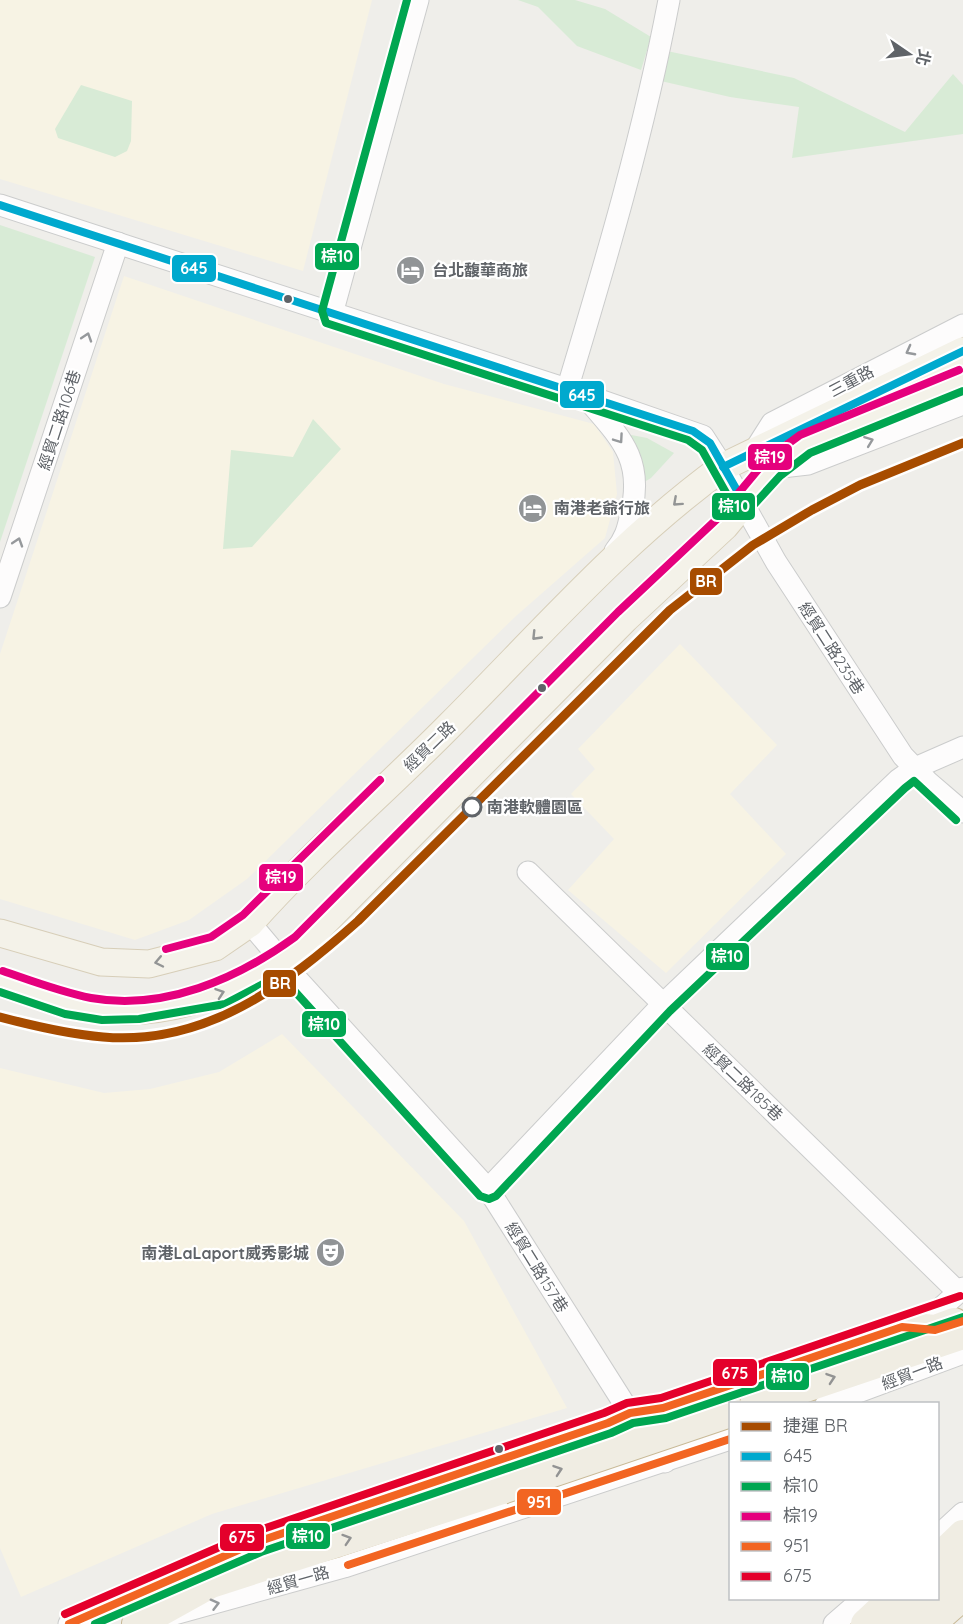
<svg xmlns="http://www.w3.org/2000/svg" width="963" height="1624" font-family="Quicksand,'Noto Sans TC',sans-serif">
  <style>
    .commercial { fill: #f7f3e4 }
    .green { fill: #d8ebd6 }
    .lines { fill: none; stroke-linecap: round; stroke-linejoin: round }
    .minor-casing { stroke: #cbcccc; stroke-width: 23 }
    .major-casing { stroke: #d7ceb8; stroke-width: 29 }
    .highway-casing { stroke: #c8b996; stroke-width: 32 }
    .minor { stroke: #fdfcfc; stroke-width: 21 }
    .major { stroke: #f4f2e9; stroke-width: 27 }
    .highway { stroke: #f0ede3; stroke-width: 30 }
    .highway-bridge-casing { stroke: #c8b996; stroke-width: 32; stroke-linecap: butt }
    .highway-bridge { stroke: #f0ede3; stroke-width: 30 }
    .bus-1-casing { stroke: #fff; stroke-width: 12 }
    .bus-2-casing { stroke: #fff; stroke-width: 12 }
    .bus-3-casing { stroke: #fff; stroke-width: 12 }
    .bus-4-casing { stroke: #fff; stroke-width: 12 }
    .bus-5-casing { stroke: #fff; stroke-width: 12 }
    .bus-1 { stroke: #00a9ce; stroke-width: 8 }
    .bus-2 { stroke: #00a651; stroke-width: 8 }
    .bus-3 { stroke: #e5007d; stroke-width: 8 }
    .bus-4 { stroke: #f26522; stroke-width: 8 }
    .bus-5 { stroke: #e4002b; stroke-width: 8 }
    .metro-1-casing { stroke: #fff; stroke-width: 14 }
    .metro-1 { stroke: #a74c00; stroke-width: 9 }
    .oneway { stroke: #96999c }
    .oneway2 { stroke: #939595 }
    .oneway3 { stroke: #929393 }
    .bus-dot { fill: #5f6368; stroke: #fff; stroke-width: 2 }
    .stop-dot { fill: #fff; stroke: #5f6368; stroke-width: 3 }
    .labels { text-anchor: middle; stroke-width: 4.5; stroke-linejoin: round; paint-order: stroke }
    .poi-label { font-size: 16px; font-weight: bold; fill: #5f6368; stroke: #fff; text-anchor: start }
    .street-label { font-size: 16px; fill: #5f6368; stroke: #fff }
    .stop-label { font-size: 16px; font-weight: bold; fill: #5f6368; stroke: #fff; text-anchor: start }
    .line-badge { stroke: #fff; stroke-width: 2 }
    .badge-label { font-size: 16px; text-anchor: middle; font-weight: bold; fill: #fff }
  </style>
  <rect width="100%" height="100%" fill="#efeeea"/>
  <g class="commercial">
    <polygon points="0,0 372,0 303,271 0,179"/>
    <polygon points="124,276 444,384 594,424 613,452 617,494 605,538 516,616 247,879 189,920 135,940 0,899 0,654"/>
    <polygon points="680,644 777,745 730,794 786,854 666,973 568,890 614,839 571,794 595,769 578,749"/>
    <polygon points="282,1034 464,1221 567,1408 212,1514 21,1597 0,1548 0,1068 104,1093 150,1089 219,1072"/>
  </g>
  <g class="green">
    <polygon points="518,0 575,0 605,9 651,37 641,70 577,46 538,7"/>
    <polygon points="667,51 794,78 905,132 953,74 963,85 963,134 792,158 799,107 730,97 661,81"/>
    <polygon points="81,85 132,101 131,141 127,151 115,157 58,138 55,129"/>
    <polygon points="0,225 95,257 0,542"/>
    <polygon points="313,419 341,449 252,547 223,549 231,450 293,457"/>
    <polygon points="626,434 647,438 674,453 651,478 634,488"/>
  </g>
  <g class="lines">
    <defs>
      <g id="minor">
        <polyline points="0,205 582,394 703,436 723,467 776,562 903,756 928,782 963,812"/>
        <polyline points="332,314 418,0"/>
        <path d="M567 390C606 261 644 132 669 0"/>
        <path d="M583 394C617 435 645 456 631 513 628 529 625 539 615 551"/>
        <polyline points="753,453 772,423 963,325"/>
        <polyline points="773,468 808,464 963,404"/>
        <polyline points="0,597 118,243"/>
        <polyline points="528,872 958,1292"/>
        <polyline points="250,923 297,979 488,1189 630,1413 665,1462"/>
        <polyline points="488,1189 663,1004 898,780 915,768 963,747"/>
        <polyline points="826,1404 963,1353"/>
        <polyline points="938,1536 963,1513"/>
        <polyline points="167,1616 344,1567 730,1439"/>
        <polyline points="69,1624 257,1542 608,1423 630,1413 663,1408 931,1317 963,1288"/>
        <polyline points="834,1624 864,1598"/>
      </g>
      <g id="major">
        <path d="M0 933 101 962 149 964 215 947 250 923C312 853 384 792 450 725 539 636 621 541 723 467L963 351"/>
        <path d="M0 981C34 992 66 1006 102 1010 172 1017 248 988 302 945L625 619 725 526 773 468 805 444 963 380"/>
      </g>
      <g id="highway">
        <polyline points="902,1327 935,1330 954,1323"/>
        <polyline points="755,1404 963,1334"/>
        <polyline points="938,1559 963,1535"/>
        <polyline points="938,1583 963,1560"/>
        <polyline points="137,1624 211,1583 502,1489"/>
        <polyline points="866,1624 894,1598"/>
        <polyline points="893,1624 921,1598"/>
        <polyline points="930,1624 963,1595"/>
      </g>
    </defs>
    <use href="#minor" class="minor-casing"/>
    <use href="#major" class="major-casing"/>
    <use href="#highway" class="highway-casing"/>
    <use href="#minor" class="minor"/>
    <use href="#major" class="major"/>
    <use href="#highway" class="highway"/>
    <defs>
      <polyline id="highway-bridge" points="502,1489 730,1412"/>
    </defs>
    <use href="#highway-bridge" class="highway-bridge-casing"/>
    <use href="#highway-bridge" class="highway-bridge"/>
    <defs>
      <g id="bus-1">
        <polyline points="0,205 693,431 710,443 743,501"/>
        <polyline points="723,467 963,351"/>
      </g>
      <g id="bus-2">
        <polyline points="407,0 322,311 326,323 688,440 702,450 734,507 742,511 750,509 780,476 810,453 963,391"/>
        <polyline points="0,992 65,1014 102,1020 139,1019 225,1004 280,975 480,1196 489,1199 496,1196 670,1011 905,788 914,781 956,820"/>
        <polyline points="95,1624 261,1552 611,1433 633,1423 666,1418 963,1317"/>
      </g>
      <g id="bus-3">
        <polyline points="166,949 211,937 243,915 380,780"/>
        <path d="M3 971C32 981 61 992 91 998 164 1011 237 979 295 937L618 612 717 519 766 460 800 435 959 370"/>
      </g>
      <g id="bus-4">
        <polyline points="348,1565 730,1439"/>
        <polyline points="69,1624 257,1542 608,1423 630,1413 663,1408 902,1327 935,1330 963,1321"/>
      </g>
      <polyline id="bus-5" points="65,1614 254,1532 604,1413 627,1403 661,1398 960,1296"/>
    </defs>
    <use href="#bus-1" class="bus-1-casing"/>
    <use href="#bus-2" class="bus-2-casing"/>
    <use href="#bus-3" class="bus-3-casing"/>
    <use href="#bus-4" class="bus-4-casing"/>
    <use href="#bus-5" class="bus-5-casing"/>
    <use href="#bus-1" class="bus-1"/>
    <use href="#bus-2" class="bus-2"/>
    <use href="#bus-3" class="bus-3"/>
    <use href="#bus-4" class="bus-4"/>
    <use href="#bus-5" class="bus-5"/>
    <defs>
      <path id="metro-1" d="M0 1017C34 1026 68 1034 103 1037 206 1046 286 985 358 921L670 610 753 545 812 510 860 485 963 443"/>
    </defs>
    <use href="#metro-1" class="metro-1-casing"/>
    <use href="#metro-1" class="metro-1"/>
  </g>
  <defs><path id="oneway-chevron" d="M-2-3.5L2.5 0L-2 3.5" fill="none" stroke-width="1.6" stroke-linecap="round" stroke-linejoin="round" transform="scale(1.5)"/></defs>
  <g class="oneway">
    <use href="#oneway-chevron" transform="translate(87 337) rotate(-72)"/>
    <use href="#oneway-chevron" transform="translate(910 351) rotate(152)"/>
    <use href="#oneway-chevron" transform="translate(619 439) rotate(55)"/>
    <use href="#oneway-chevron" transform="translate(869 441) rotate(-21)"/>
    <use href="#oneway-chevron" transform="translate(18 542) rotate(-72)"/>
    <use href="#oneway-chevron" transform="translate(215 1604) rotate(-15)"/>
  </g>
  <g class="oneway2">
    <use href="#oneway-chevron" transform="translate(677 502) rotate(138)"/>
    <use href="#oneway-chevron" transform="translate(536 636) rotate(134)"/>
    <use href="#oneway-chevron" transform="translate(159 962) rotate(168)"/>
    <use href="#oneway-chevron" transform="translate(220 993) rotate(-19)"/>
  </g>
  <g class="oneway3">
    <use href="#oneway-chevron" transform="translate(831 1378) rotate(-19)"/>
    <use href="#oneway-chevron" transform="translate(558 1470) rotate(-19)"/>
    <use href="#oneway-chevron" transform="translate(347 1539) rotate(-18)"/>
  </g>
  <defs>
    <symbol id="hotel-disc" viewBox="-11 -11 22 22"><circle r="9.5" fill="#919496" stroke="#fff"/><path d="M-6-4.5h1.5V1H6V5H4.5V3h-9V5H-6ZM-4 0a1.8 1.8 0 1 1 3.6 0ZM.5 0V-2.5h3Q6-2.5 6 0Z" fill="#fff"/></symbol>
    <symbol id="theatre-disc" viewBox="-11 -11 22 22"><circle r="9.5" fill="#919496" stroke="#fff"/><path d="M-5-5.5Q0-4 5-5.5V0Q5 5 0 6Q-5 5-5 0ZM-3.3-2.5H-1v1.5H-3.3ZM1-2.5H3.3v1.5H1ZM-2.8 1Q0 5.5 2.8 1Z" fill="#fff"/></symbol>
  </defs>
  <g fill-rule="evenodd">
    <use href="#hotel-disc" x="394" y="254" width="33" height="33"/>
    <use href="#hotel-disc" x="516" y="492" width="33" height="33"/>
    <use href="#theatre-disc" x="314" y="1236" width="33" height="33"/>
  </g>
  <g class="bus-dot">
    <circle cx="288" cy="299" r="5"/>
    <circle cx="542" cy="688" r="5"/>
    <circle cx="499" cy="1449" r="5"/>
  </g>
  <circle class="stop-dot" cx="472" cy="807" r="9"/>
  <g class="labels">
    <g class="poi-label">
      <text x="432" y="276">台北馥華商旅</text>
      <text x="554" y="514">南港老爺行旅</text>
      <text x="309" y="1259" text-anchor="end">南港LaLaport威秀影城</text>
    </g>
    <g class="street-label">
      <text transform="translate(851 381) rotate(-28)" y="6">三重路</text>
      <text transform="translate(59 420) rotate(-72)" y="6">經貿二路106巷</text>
      <text transform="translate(832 648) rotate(57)" y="6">經貿二路235巷</text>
      <text transform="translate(429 746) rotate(-44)" y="6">經貿二路</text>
      <text transform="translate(743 1082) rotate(44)" y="6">經貿二路185巷</text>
      <text transform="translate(537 1267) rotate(58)" y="6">經貿二路157巷</text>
      <text transform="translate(912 1373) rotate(-21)" y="6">經貿一路</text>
      <text transform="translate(298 1580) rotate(-16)" y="6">經貿一路</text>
    </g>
    <g class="stop-label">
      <text x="487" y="813">南港軟體園區</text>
    </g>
  </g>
  <g class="line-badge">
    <rect x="314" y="242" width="46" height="29" rx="6" fill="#00a651"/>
    <rect x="171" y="254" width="46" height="29" rx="6" fill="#00a9ce"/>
    <rect x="559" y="380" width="46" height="29" rx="6" fill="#00a9ce"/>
    <rect x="747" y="443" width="46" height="28" rx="6" fill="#e5007d"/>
    <rect x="711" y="492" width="45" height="29" rx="6" fill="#00a651"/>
    <rect x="689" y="567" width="34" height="29" rx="6" fill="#a74c00"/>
    <rect x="258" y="863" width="46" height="29" rx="6" fill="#e5007d"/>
    <rect x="705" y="942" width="45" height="29" rx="6" fill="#00a651"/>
    <rect x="262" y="969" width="35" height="29" rx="6" fill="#a74c00"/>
    <rect x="301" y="1010" width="46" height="28" rx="6" fill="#00a651"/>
    <rect x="712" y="1358" width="46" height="29" rx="6" fill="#e4002b"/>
    <rect x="765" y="1362" width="45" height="29" rx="6" fill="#00a651"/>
    <rect x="516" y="1488" width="46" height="28" rx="6" fill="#f26522"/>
    <rect x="285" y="1522" width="46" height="28" rx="6" fill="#00a651"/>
    <rect x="219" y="1523" width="46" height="29" rx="6" fill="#e4002b"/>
  </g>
  <g class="badge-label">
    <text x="337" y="262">棕10</text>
    <text x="194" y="274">645</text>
    <text x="582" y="401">645</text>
    <text x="770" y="463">棕19</text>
    <text x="734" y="512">棕10</text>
    <text x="706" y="587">BR</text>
    <text x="281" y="883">棕19</text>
    <text x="727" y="962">棕10</text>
    <text x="280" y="989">BR</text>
    <text x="324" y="1030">棕10</text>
    <text x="735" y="1379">675</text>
    <text x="787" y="1382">棕10</text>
    <text x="539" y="1508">951</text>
    <text x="308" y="1542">棕10</text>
    <text x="242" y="1543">675</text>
  </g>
  <rect x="729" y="1402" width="210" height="198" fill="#ffffff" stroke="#bfc1c3" stroke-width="1.5"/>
  <rect x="741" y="1422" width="30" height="9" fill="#a74c00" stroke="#bfc1c3" stroke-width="1.5"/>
  <text x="783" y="1432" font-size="18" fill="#5f6368">捷運 BR</text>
  <rect x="741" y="1452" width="30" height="9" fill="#00a9ce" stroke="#bfc1c3" stroke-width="1.5"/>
  <text x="783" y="1462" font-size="18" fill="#5f6368">645</text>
  <rect x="741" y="1482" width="30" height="9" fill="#00a651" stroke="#bfc1c3" stroke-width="1.5"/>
  <text x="783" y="1492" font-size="18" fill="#5f6368">棕10</text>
  <rect x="741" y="1512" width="30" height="9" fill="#e5007d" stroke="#bfc1c3" stroke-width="1.5"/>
  <text x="783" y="1522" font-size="18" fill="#5f6368">棕19</text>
  <rect x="741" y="1542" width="30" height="9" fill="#f26522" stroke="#bfc1c3" stroke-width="1.5"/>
  <text x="783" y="1552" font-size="18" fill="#5f6368">951</text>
  <rect x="741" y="1572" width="30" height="9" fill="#e4002b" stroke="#bfc1c3" stroke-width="1.5"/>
  <text x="783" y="1582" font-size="18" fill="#5f6368">675</text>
  <g transform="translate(909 54) rotate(104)" stroke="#ffffff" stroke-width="4.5" paint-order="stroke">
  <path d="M0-4.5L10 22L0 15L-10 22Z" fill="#5f6368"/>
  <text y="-9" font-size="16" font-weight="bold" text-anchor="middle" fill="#5f6368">北</text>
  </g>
</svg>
